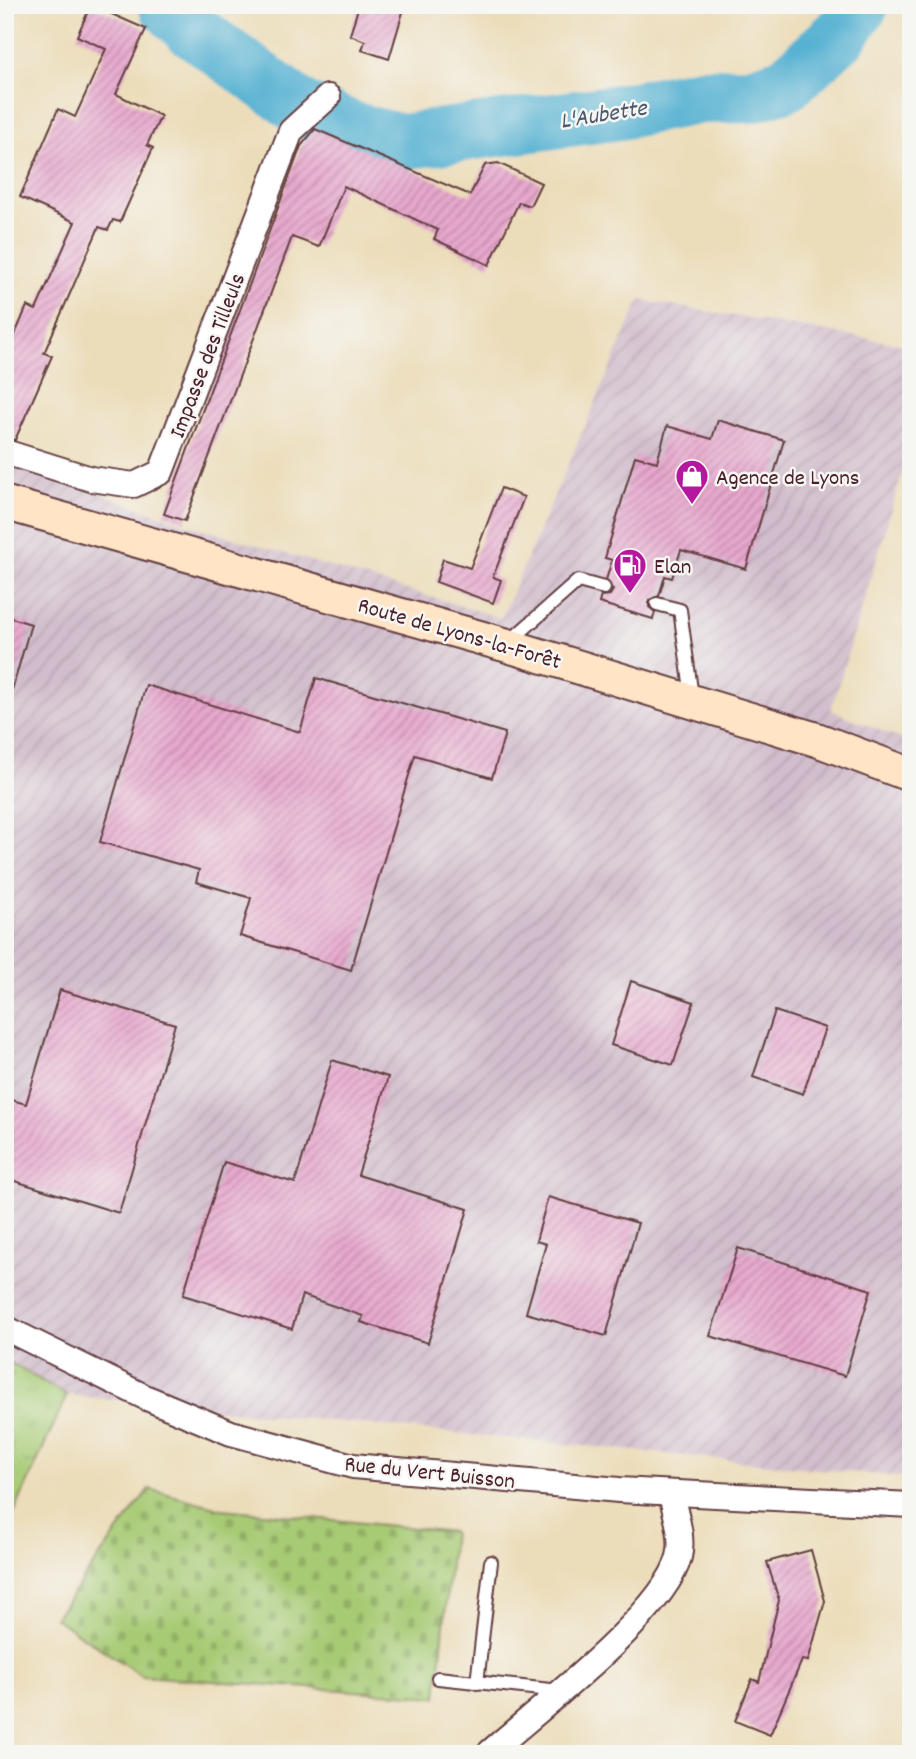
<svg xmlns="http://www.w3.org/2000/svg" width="916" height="1759" font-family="Dekko,sans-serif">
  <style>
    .industrial { fill: url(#industrial-furrows) }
    .grass { fill: url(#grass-tufts); stroke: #787550; stroke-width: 2 }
    .cemetery { fill: url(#cemetery-stones); stroke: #787550; stroke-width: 2 }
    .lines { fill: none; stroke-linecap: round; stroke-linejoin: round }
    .river { stroke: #54b1d2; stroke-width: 56 }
    .building { fill: url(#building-hatch) }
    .service-casing { stroke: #623c40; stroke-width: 16 }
    .minor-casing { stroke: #623c40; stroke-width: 28 }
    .secondary-casing { stroke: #623c40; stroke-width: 37 }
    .service { stroke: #fff; stroke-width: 12 }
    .minor { stroke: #fff; stroke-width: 24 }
    .secondary { stroke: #ffe4c6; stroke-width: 33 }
    .labels { text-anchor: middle; stroke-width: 5; stroke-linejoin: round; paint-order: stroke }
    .street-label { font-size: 23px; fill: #4a1f2b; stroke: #f6f6f2 }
    .poi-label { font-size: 23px; fill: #4a1f2b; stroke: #f6f6f2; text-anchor: start }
    .water-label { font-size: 24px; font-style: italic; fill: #4e596e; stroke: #f6f6f2 }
  </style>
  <defs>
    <pattern id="industrial-furrows" width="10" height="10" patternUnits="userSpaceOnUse" patternTransform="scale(1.75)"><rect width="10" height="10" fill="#d1bdcc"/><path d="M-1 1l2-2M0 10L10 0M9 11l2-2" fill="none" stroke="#b5a2af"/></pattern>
    <pattern id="grass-tufts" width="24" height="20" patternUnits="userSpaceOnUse" patternTransform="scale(1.75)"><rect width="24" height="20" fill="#a7cb75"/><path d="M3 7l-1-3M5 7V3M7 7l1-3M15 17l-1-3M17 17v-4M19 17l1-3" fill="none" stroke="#91ae65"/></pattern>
    <pattern id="cemetery-stones" width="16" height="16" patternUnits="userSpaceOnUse" patternTransform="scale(1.75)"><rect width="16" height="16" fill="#a7cb75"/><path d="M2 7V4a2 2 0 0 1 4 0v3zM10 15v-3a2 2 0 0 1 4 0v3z" fill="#91ae65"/></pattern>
    <pattern id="building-hatch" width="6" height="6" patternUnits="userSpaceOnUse" patternTransform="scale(1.75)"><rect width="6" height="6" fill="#e7a8cd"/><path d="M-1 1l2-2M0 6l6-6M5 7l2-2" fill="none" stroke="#bd88a7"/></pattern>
  </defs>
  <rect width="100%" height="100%" fill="#f6f6f2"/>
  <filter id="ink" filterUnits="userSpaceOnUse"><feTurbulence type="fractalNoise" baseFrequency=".0143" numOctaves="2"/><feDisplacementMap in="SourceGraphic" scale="14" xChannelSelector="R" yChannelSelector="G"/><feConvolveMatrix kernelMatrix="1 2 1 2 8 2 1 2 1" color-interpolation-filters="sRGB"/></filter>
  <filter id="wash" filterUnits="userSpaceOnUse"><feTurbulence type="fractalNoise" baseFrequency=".00686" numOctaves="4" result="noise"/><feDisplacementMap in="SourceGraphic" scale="28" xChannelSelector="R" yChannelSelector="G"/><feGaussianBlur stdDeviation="1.57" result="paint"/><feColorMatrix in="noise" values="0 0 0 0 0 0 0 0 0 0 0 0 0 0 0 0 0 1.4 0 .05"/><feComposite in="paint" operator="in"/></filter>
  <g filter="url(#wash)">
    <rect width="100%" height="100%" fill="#ecddba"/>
    <polygon class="industrial" points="640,300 911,346 911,444 831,710 911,743 911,1478 67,1395 5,1360 5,459 176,521 501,618"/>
    <polygon class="grass" points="5,1360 67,1395 5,1533"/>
    <polygon class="cemetery" points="149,1489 222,1509 453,1532 437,1697 142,1676 55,1618"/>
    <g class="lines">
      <g class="river">
        <polyline points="166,5 191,29 297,105"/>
        <polyline points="314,113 351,129 401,142 619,112 701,96 750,95 786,84 841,34 861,5"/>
      </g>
    </g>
    <g id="blocks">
      <g class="building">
        <polygon points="91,5 146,29 116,94 161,116 147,145 153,148 120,222 113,220 108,230 99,227 44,353 52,356 15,440 5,438 5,358 27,306 36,310 75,222 20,197 58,109 75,117 106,49 77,36"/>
        <polygon points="359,5 405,5 389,59 362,50 365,41 350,35"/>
        <polygon points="315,129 470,195 485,165 498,163 541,183 530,206 519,202 489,265 434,239 438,230 344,186 319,247 292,237 185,521 164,514 301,146"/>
        <polygon points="718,420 784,440 746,569 681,550 672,578 665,576 659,596 649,601 649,607 655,612 653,619 599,603 601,596 610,595 613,590 606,580 612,560 605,558 635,456 657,462 667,426 712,439"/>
        <polygon points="501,488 524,497 493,577 501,580 493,603 436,582 443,559 470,568"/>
        <polygon points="5,616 31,624 12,690 5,689"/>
        <polygon points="316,678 505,733 492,778 415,755 351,970 240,936 251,898 196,882 199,870 100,842 146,685 300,732"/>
        <polygon points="631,981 694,1002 673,1065 611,1045"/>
        <polygon points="60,990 175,1024 119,1213 5,1178 12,1149 5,1147 5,1098 26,1104"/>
        <polygon points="775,1011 825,1028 803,1094 753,1077"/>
        <polygon points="332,1060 388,1077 358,1175 468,1209 428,1343 361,1322 363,1316 302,1295 292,1329 183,1295 224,1162 295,1183"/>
        <polygon points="548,1197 638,1223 606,1336 526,1313 546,1244 536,1241"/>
        <polygon points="738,1248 871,1290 845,1376 710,1336"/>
        <polygon points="811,1550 825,1601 808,1661 802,1660 770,1735 735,1721 752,1679 759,1682 779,1600 767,1562"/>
      </g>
    </g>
  </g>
  <g filter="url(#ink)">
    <use href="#blocks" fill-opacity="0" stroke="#623c40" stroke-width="2"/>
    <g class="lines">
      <defs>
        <g id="service">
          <polyline points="657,604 680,610 692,697"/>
          <polyline points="509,642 578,581 604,588"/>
          <polyline points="438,1678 560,1691"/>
          <polyline points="477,1683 491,1562"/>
        </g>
        <g id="minor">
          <polyline points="5,452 91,479 134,485 161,472 291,131 328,97"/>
          <polyline points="5,1328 147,1398 231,1433 353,1466 619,1490 911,1505"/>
          <path d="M488 1754C534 1713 665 1613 679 1557 684 1537 675 1513 671 1494"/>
        </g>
        <polyline id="secondary" points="5,503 506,645 818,740 911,775"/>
      </defs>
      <use href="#service" class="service-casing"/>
      <use href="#minor" class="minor-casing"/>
      <use href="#secondary" class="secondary-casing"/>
      <use href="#service" class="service"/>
      <use href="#minor" class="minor"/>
      <use href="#secondary" class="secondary"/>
    </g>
  </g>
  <defs>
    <symbol id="shop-pin" viewBox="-11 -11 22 30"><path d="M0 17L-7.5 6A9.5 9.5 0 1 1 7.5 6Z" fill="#b5179e" stroke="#f6f6f2"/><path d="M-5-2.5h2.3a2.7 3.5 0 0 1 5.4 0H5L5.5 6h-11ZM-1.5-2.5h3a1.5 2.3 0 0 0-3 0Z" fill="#fff"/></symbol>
    <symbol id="fuel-pin" viewBox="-11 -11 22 30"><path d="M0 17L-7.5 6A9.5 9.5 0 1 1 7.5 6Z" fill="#b5179e" stroke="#f6f6f2"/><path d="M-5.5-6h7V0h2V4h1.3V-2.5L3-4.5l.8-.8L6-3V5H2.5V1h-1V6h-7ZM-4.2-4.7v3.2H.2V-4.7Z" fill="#fff"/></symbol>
  </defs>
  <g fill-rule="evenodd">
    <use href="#shop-pin" x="673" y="457" width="38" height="52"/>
    <use href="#fuel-pin" x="611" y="546" width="38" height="52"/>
  </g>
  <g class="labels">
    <g class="street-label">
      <text transform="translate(206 355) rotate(-69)" y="8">Impasse des Tilleuls</text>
      <text transform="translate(460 632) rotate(16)" y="8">Route de Lyons-la-Forêt</text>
      <text transform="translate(430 1471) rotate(6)" y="8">Rue du Vert Buisson</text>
    </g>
    <g class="poi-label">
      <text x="716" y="484">Agence de Lyons</text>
      <text x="654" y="573">Elan</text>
    </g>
    <g class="water-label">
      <text transform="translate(603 113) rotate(-9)" y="8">L'Aubette</text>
    </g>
  </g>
  <rect width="916" height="1759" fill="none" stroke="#f6f6f2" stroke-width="28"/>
</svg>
